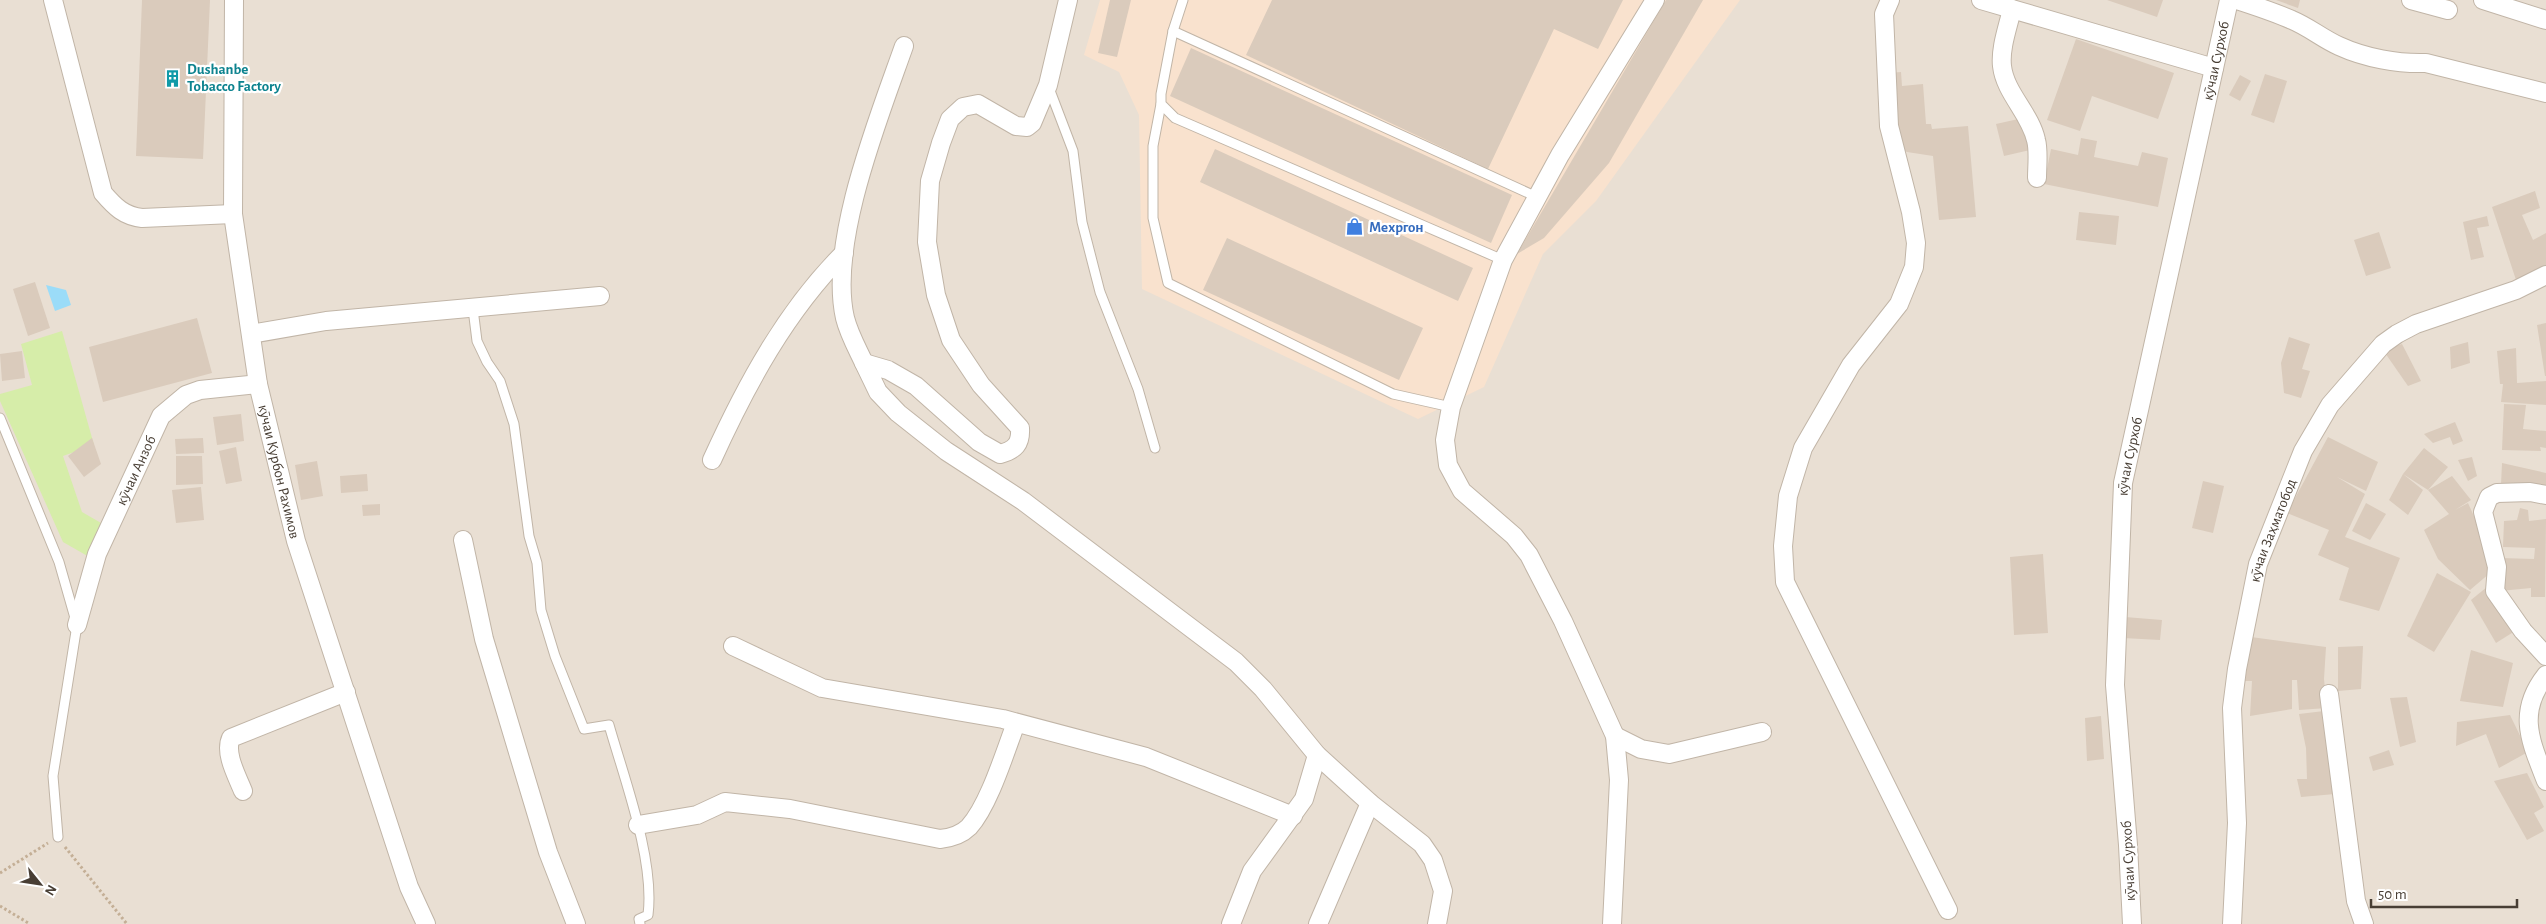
<svg xmlns="http://www.w3.org/2000/svg" width="2546" height="924" font-family="'Alegreya Sans',sans-serif">
  <style>
    .residential { fill: #e9dfd3 }
    .commercial { fill: #f9e2ce }
    .green { fill: #d6eda9 }
    .water { fill: #9bdcf8 }
    .building { fill: #dacbbc }
    .lines { fill: none; stroke-linecap: round; stroke-linejoin: round }
    .lane-casing { stroke: #c1b5a7; stroke-width: 11 }
    .street-casing { stroke: #c1b5a7; stroke-width: 20 }
    .path { stroke: #c4af96; stroke-width: 3; stroke-dasharray: 2.5 2.5; stroke-linecap: butt }
    .lane { stroke: #fff; stroke-width: 9 }
    .street { stroke: #fff; stroke-width: 18 }
    .labels { text-anchor: middle; stroke-width: 4.5; stroke-linejoin: round; paint-order: stroke }
    .street-label { font-size: 15px; fill: #483e34; stroke: #fff }
    .culture-label { font-size: 15px; font-weight: bold; fill: #0d838f; stroke: #fff; text-anchor: start }
    .shop-label { font-size: 15px; font-weight: bold; fill: #366cbe; stroke: #fff; text-anchor: start }
  </style>
  <rect width="100%" height="100%" fill="#f4eee5"/>
  <rect class="residential" x="0" y="0" width="2546" height="924"/>
  <polygon class="commercial" points="1100,0 1740,0 1596,201 1543,254 1484,387 1418,419 1142,289 1139,115 1119,72 1084,55"/>
  <polygon class="green" points="62,331 94,445 63,456 82,512 108,527 91,558 63,542 0,401 0,394 32,385 21,344"/>
  <polygon class="water" points="46,285 66,290 71,305 55,311"/>
  <g class="building">
    <polygon points="142,0 210,0 203,159 136,156"/>
    <polygon points="1110,0 1131,0 1117,57 1098,53"/>
    <polygon points="1272,0 1623,0 1598,49 1554,29 1488,169 1246,55"/>
    <polygon points="1666,0 1703,0 1609,163 1544,238 1517,254"/>
    <polygon points="2107,0 2163,0 2157,17"/>
    <polygon points="2276,0 2300,0 2298,8"/>
    <polygon points="2076,39 2174,73 2158,119 2092,96 2080,131 2047,120"/>
    <polygon points="1191,48 1512,195 1491,243 1170,96"/>
    <polygon points="1901,72 1902,86 1923,84 1926,124 1931,124 1932,129 1968,126 1976,217 1939,220 1933,156 1907,152 1895,146 1888,73"/>
    <polygon points="2265,74 2287,81 2274,123 2251,115"/>
    <polygon points="2240,75 2251,81 2240,101 2229,95"/>
    <polygon points="2023,118 2030,150 2004,156 1996,124"/>
    <polygon points="2081,138 2097,141 2094,157 2138,166 2142,152 2168,158 2158,207 2044,184 2051,149 2078,155"/>
    <polygon points="1215,149 1473,268 1458,301 1200,182"/>
    <polygon points="2535,191 2540,208 2522,215 2533,240 2546,233 2546,266 2516,280 2492,207"/>
    <polygon points="2079,212 2119,216 2116,245 2076,240"/>
    <polygon points="2487,216 2489,226 2477,228 2484,257 2471,260 2463,222"/>
    <polygon points="2379,232 2391,268 2366,276 2354,240"/>
    <polygon points="1227,238 1423,328 1399,380 1203,290"/>
    <polygon points="35,282 50,328 28,336 13,289"/>
    <polygon points="197,318 212,373 103,402 89,347"/>
    <polygon points="2546,323 2546,376 2545,376 2537,325"/>
    <polygon points="2289,337 2310,344 2302,369 2310,371 2301,398 2284,393 2281,363"/>
    <polygon points="2468,342 2470,363 2451,369 2450,347"/>
    <polygon points="2402,344 2421,381 2408,386 2383,350"/>
    <polygon points="2516,348 2517,383 2546,381 2546,405 2501,402 2503,384 2500,384 2497,351"/>
    <polygon points="22,351 25,378 2,381 0,354"/>
    <polygon points="2504,404 2526,405 2523,429 2546,431 2546,448 2540,447 2541,451 2502,450"/>
    <polygon points="241,414 244,441 217,445 213,417"/>
    <polygon points="2455,422 2463,441 2453,445 2450,437 2433,443 2424,434"/>
    <polygon points="2328,437 2378,462 2366,491 2337,477 2365,494 2345,537 2400,558 2379,611 2339,600 2349,568 2318,555 2329,530 2287,513"/>
    <polygon points="92,438 101,464 84,477 68,456"/>
    <polygon points="203,438 204,453 176,454 175,439"/>
    <polygon points="236,447 242,481 226,484 219,451"/>
    <polygon points="2424,448 2448,467 2428,490 2403,474 2423,490 2408,515 2389,500 2403,474"/>
    <polygon points="176,456 202,456 203,484 176,485"/>
    <polygon points="2472,457 2477,476 2468,481 2458,460"/>
    <polygon points="317,461 323,496 301,500 295,465"/>
    <polygon points="2502,463 2546,473 2546,493 2501,485"/>
    <polygon points="367,474 368,491 341,493 340,476"/>
    <polygon points="2452,476 2471,500 2455,510 2468,503 2497,567 2470,590 2438,559 2424,530 2449,514 2428,490"/>
    <polygon points="2203,481 2224,486 2213,533 2192,528"/>
    <polygon points="201,487 204,520 176,523 172,490"/>
    <polygon points="2366,503 2386,514 2370,540 2352,531"/>
    <polygon points="380,504 380,515 363,516 362,505"/>
    <polygon points="2520,508 2528,510 2529,521 2546,519 2545,597 2531,597 2531,588 2500,591 2501,558 2534,559 2535,548 2503,547 2504,521 2517,520"/>
    <polygon points="2043,554 2048,633 2014,635 2010,557"/>
    <polygon points="2437,573 2471,592 2434,652 2407,636"/>
    <polygon points="2487,587 2515,631 2496,643 2471,600"/>
    <polygon points="2125,617 2162,620 2160,640 2123,638"/>
    <polygon points="2251,637 2326,647 2324,679 2327,708 2299,710 2297,680 2292,680 2292,709 2250,716 2252,681 2245,681"/>
    <polygon points="2363,646 2361,689 2338,691 2338,647"/>
    <polygon points="2471,650 2513,663 2503,707 2460,701"/>
    <polygon points="2407,697 2416,742 2400,747 2390,698"/>
    <polygon points="2324,711 2335,794 2301,797 2297,779 2307,779 2306,748 2299,714"/>
    <polygon points="2510,715 2528,752 2499,768 2486,734 2456,746 2457,722"/>
    <polygon points="2101,716 2104,759 2087,761 2085,718"/>
    <polygon points="2389,750 2394,765 2373,771 2369,757"/>
    <polygon points="2527,773 2544,807 2534,813 2544,831 2527,840 2494,781"/>
  </g>
  <g class="lines">
    <defs>
      <g id="lane">
        <polyline points="1183,0 1173,31 1161,94 1161,104 1175,118 1503,260"/>
        <polyline points="1173,31 1537,197"/>
        <polyline points="1049,88 1073,151 1082,222 1100,292 1138,389 1155,448"/>
        <polyline points="1161,104 1153,146 1153,218 1168,283 1393,394 1451,407"/>
        <path d="M473 309 477 341 487 362 500 381 514 424 529 536 537 563 541 610 555 656 584 729 609 725C624 778 655 860 648 915L639 919 640 924"/>
        <polyline points="0,418 59,562 77,625 53,776 58,837"/>
      </g>
      <g id="street">
        <path d="M53 0 103 193C115 207 124 216 142 218L233 214"/>
        <path id="s1" d="M234 0 233 214 258 384 296 541 409 887 426 924"/>
        <path d="M1068 0 1048 85 1032 123 1027 127 1016 126 978 104 963 107 950 119 941 143 930 181 927 242 936 295 951 340 981 385 1020 428C1021 444 1015 450 1000 454L979 442 916 386 888 370 864 363 878 392 898 413 946 451 1023 501 1236 662 1263 689 1317 755 1304 799 1252 871 1231 924"/>
        <polyline points="1890,0 1884,14 1889,126 1911,212 1916,243 1914,267 1899,304 1851,365 1803,448 1788,496 1783,546 1785,582 1948,910"/>
        <polyline points="1981,0 2214,68"/>
        <path d="M2237 0C2255 6 2274 12 2292 20 2309 27 2323 39 2339 46 2365 58 2398 64 2426 63L2546 93"/>
        <polyline points="2411,0 2448,10"/>
        <polyline points="2483,0 2546,20"/>
        <path d="M2012 9C2008 27 2000 48 2002 66 2005 93 2030 113 2036 140 2039 151 2037 166 2037 178"/>
        <polyline points="251,334 326,321 600,296"/>
        <path d="M864 363C857 348 849 334 845 318 828 243 879 117 904 46"/>
        <path d="M712 460C746 385 786 311 844 253"/>
        <polyline points="2546,495 2530,492 2497,493 2489,497 2483,512 2497,567 2495,591 2523,631 2546,656"/>
        <polyline points="463,540 484,639 548,852 576,924"/>
        <path id="s2" d="M77 625 97 554 161 416 186 395 200 390 258 384"/>
        <polyline points="733,646 822,688 1003,719 1146,757 1293,816"/>
        <path d="M2546 675C2516 713 2531 742 2546 781"/>
        <polyline points="2329,694 2356,901 2364,924"/>
        <polyline points="1615,736 1641,749 1669,754 1762,732"/>
        <polyline points="1317,755 1370,803 1422,844 1433,860 1443,891 1437,924"/>
        <path d="M243 791C237 776 224 753 231 738L346 692"/>
        <path d="M638 825 697 815 725 802 790 809 940 839C950 838 962 834 969 827 989 805 1005 752 1016 723"/>
        <polyline points="1318,924 1370,803"/>
        <polyline points="1612,924 1619,780 1615,736 1563,621 1529,555 1514,536 1462,491 1448,465 1445,440 1451,407 1503,260 1560,155 1655,0"/>
        <path id="s3" d="M2132 924 2128 845 2115 685 2123 483 2229 0"/>
        <path id="s4" d="M2232 924 2237 823 2232 708 2237 669 2258 564 2303 451 2330 405 2383 344 2397 334 2416 324 2516 290 2546 275"/>
      </g>
    </defs>
    <use href="#lane" class="lane-casing"/>
    <use href="#street" class="street-casing"/>
    <g class="path">
      <polyline points="65,847 127,924"/>
      <polyline points="0,873 48,843"/>
      <polyline points="0,906 30,924"/>
    </g>
    <use href="#lane" class="lane"/>
    <use href="#street" class="street"/>
  </g>
  <defs>
    <symbol id="building-bare" viewBox="-9 -9 18 18"><path d="M-4-6H4V6H1V3H-1V6H-4ZM-2.5-4.3h1.7v1.8h-1.7ZM.8-4.3h1.7v1.8H.8ZM-2.5-1h1.7V.8h-1.7ZM.8-1h1.7V.8H.8Z" fill="#0f9aa8" stroke="#fff" stroke-width="2.5" paint-order="stroke"/></symbol>
    <symbol id="shop-bare" viewBox="-9 -9 18 18"><path d="M-5-2.5h2.3a2.7 3.5 0 0 1 5.4 0H5L5.5 6h-11ZM-1.5-2.5h3a1.5 2.3 0 0 0-3 0Z" fill="#3f7fe0" stroke="#fff" stroke-width="2.5" paint-order="stroke"/></symbol>
  </defs>
  <g fill-rule="evenodd">
    <use href="#building-bare" x="160" y="66" width="25" height="25"/>
    <use href="#shop-bare" x="1342" y="214" width="25" height="25"/>
  </g>
  <g class="labels">
    <g class="street-label">
      <text dy="5" stroke="none"><textPath href="#s3" startOffset="874">кӯчаи Сурхоб</textPath></text>
      <text dy="5" stroke="none"><textPath href="#s3" startOffset="469">кӯчаи Сурхоб</textPath></text>
      <text dy="5" stroke="none"><textPath href="#s2" startOffset="166">кӯчаи Анзоб</textPath></text>
      <text dy="5" stroke="none"><textPath href="#s1" startOffset="476">кӯчаи Курбон Рахимов</textPath></text>
      <text dy="5" stroke="none"><textPath href="#s4" startOffset="399">кӯчаи Заҳматобод</textPath></text>
      <text transform="translate(2128 861) rotate(-93)" y="5">кӯчаи Сурхоб</text>
    </g>
    <g class="culture-label">
      <text x="187" y="74">Dushanbe<tspan x="187" dy="17">Tobacco Factory</tspan></text>
    </g>
    <g class="shop-label">
      <text x="1369" y="232">Мехргон</text>
    </g>
  </g>
  <g transform="translate(40 884) rotate(120)" stroke="#ffffff" stroke-width="4" paint-order="stroke">
  <path d="M0-4L9 19L0 12L-9 19Z" fill="#483e34"/>
  <text y="-8" font-size="14" font-weight="bold" text-anchor="middle" fill="#483e34">N</text>
  </g>
  <path d="M2371 899v8h146v-8" fill="none" stroke="#483e34" stroke-width="2.5"/>
  <text x="2378" y="899" font-size="15" fill="#483e34" stroke="#ffffff" stroke-width="4" paint-order="stroke">50 m</text>
</svg>
